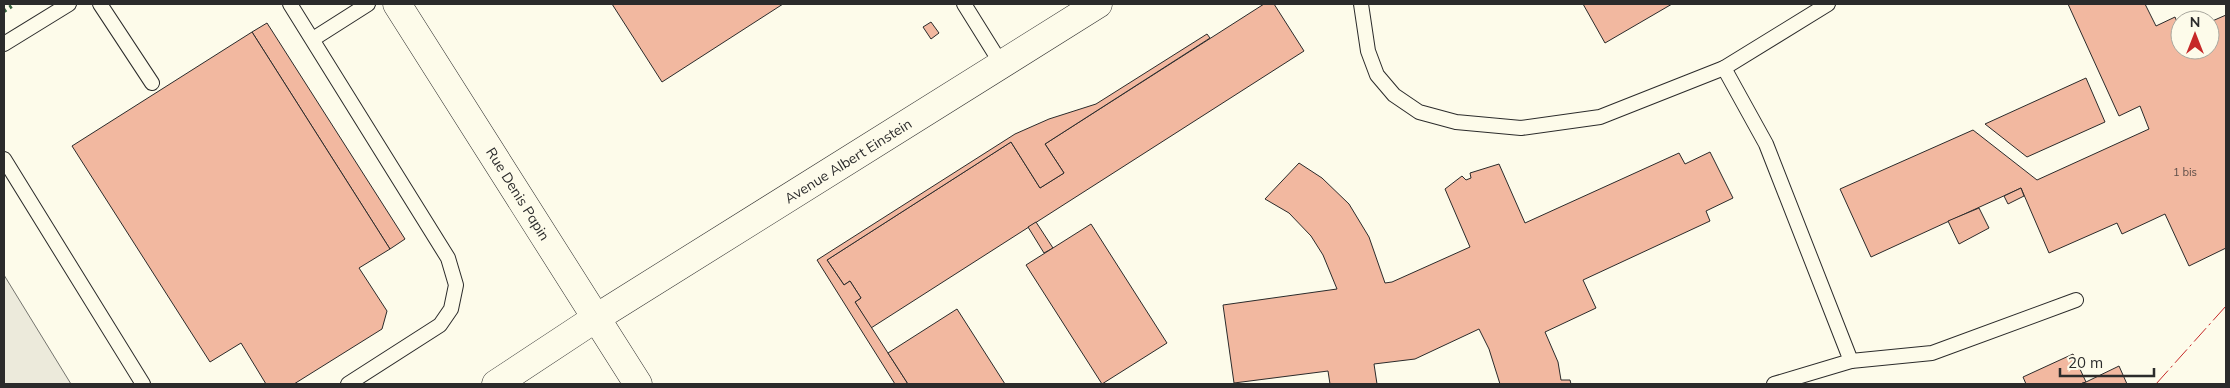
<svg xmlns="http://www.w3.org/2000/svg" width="2230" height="388" font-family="Mulish,sans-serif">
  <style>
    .parking { fill: #eceadb; stroke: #74746e }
    .building { fill: #f2b8a0; stroke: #2b2b2b }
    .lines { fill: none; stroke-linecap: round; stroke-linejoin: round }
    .service-casing { stroke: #2b2b2b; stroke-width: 16 }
    .minor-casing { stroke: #2b2b2b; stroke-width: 29 }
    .service { stroke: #fdfbea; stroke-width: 14 }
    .minor { stroke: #fdfbea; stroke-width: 28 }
    .hedge { stroke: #34623c; stroke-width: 4; stroke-dasharray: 2.5 4; stroke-linecap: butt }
    .power { stroke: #c62828; stroke-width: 1; stroke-dasharray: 18 4 2.5 4; stroke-linecap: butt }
    .labels { text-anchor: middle; stroke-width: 4; stroke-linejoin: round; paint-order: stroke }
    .number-label { font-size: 11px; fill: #5d4e48 }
    .street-label { font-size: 14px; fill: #2b2b2b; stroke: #fdfbea }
  </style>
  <rect width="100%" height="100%" fill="#fdfbea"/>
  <polygon class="parking" points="4,275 71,384 4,384"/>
  <g class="building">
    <polygon points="612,4 783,4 662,82"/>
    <polygon points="1264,4 1274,4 1304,51 871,328 855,302 861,298 850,281 844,285 827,260 1011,142 1040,188 1064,173 1045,144"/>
    <polygon points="1583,4 1672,4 1605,43"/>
    <polygon points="2068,4 2145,4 2156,26 2175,17 2180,29 2180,50 2210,50 2210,22 2226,15 2226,248 2189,266 2165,214 2122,234 2117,223 2049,253 2021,188 1871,257 1840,189 1973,130 2037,180 2149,129 2140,106 2119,116"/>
    <polygon points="931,22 939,33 931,39 923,27"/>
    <polygon points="267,23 405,239 390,249 252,32"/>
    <polygon points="252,32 390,249 359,268 387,311 382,329 294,384 266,384 241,343 210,362 72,146"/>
    <polygon points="1207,34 1210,38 1045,144 1064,173 1040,188 1011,142 827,260 844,285 850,281 861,298 855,302 908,384 895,384 817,260 1015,134 1049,119 1096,104"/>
    <polygon points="2086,78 2105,122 2027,157 1985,124"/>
    <polygon points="1710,152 1733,198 1706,211 1710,221 1583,280 1596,308 1545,332 1558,362 1561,380 1570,380 1571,384 1500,384 1489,349 1479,329 1415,359 1374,364 1377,384 1330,384 1328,371 1234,383 1223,305 1337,289 1323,255 1311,236 1289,213 1265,199 1299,163 1322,178 1349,204 1369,237 1385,283 1392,282 1470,247 1445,189 1462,176 1466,180 1471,178 1470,173 1499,164 1525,223 1679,153 1685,164"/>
    <polygon points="2021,188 2024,196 2008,204 2004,196"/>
    <polygon points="1979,208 1989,228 1959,244 1948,221"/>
    <polygon points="1036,222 1053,248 1044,253 1028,227"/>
    <polygon points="1091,224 1167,343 1102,384 1026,265"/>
    <polygon points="957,309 1005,384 908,384 888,353"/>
    <polygon points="2073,354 2086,382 2080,384 2026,384 2023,377"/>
    <polygon points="2119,366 2127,384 2080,384 2086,382"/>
  </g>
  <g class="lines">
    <defs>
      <g id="service">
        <polyline points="100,4 152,83"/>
        <polyline points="290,4 448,258 456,285 451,309 440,325 348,384"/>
        <polyline points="964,4 1002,65"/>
        <polyline points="1361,4 1368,51 1377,75 1394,95 1419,112 1456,122 1521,128 1600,117 1724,68 1828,4"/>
        <polyline points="313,39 368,4"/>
        <polyline points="4,44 69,4"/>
        <polyline points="1724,68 1766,144 1851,361 1774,384"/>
        <polyline points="4,159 143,384"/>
        <polyline points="1851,361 1932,353 2076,300"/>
      </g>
      <g id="minor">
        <polyline points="397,4 638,384"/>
        <polyline points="496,384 596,318 1098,4"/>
      </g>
    </defs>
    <use href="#service" class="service-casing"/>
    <use href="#minor" class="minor-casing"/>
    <use href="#service" class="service"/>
    <use href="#minor" class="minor"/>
    <polyline class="hedge" points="4,11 15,4"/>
    <polyline class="power" points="2156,384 2226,306"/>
  </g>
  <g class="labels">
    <g class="number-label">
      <text x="2185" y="176">1 bis</text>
    </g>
    <g class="street-label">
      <text transform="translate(848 161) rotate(-32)" y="5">Avenue Albert Einstein</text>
      <text transform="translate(518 194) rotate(58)" y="5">Rue Denis Papin</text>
    </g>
  </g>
  <rect width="2230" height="388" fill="none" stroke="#2b2b2b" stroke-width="10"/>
  <g transform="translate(2195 35)"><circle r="24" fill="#fdfbea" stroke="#a9a89e"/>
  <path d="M0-4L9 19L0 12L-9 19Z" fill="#c62828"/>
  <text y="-8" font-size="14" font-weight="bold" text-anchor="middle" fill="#2b2b2b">N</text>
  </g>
  <path d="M2060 368v8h94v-8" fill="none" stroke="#2b2b2b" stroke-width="2.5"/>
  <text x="2068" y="368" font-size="15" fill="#2b2b2b" stroke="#fdfbea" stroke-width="4" paint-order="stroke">20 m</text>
</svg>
